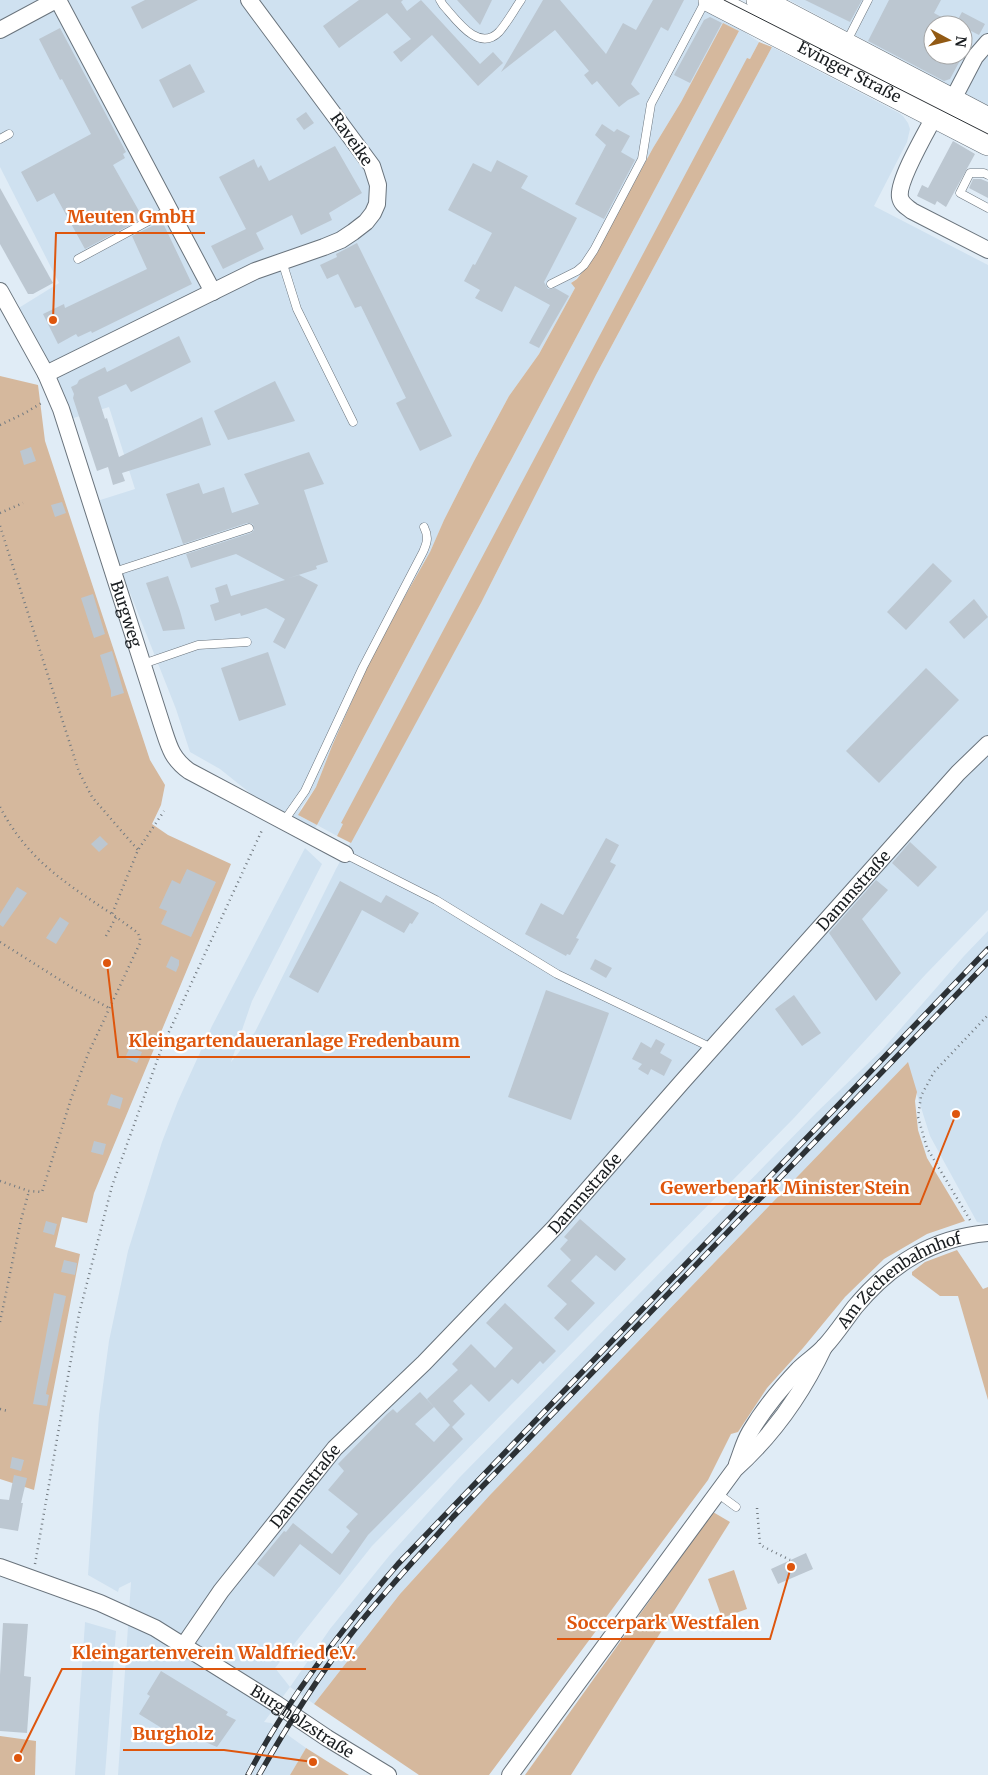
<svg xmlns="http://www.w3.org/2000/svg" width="988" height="1775" font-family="Merriweather,serif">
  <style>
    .built { fill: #cfe1f0; fill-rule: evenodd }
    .green { fill: #d5b89d }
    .building { fill: #bcc7d1 }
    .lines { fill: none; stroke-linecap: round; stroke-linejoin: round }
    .lane-casing { stroke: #69737c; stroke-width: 9 }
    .street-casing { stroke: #69737c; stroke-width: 18 }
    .primary-casing { stroke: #69737c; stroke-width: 26 }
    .path { stroke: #727a80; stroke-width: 2.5; stroke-dasharray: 1 4; stroke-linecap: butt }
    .lane { stroke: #fff; stroke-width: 8 }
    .street { stroke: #fff; stroke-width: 16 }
    .primary { stroke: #fff; stroke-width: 25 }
    .tram { stroke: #2c3135; stroke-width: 1 }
    .rail-casing { stroke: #2c3135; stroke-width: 5.5 }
    .rail { stroke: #fff; stroke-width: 4; stroke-dasharray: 11; stroke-linecap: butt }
    .labels { text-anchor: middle; stroke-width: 4.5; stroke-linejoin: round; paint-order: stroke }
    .street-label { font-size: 16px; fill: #181c1f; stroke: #fff }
    .leader { fill: none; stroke: #de560d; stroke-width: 2 }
    .callout-dot { fill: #de560d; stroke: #fff; stroke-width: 2 }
    .callout-label { font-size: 18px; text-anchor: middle; font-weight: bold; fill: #de560d; stroke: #fff; stroke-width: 4.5; stroke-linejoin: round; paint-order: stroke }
  </style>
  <rect width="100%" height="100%" fill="#e0ecf6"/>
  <g class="built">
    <path d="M0 0H711L746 18 740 29 759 42 750 59 748 58 337 836 317 825 311 836 274 812 220 769 190 752 176 709 94 502 135 489 109 407 67 420 17 309 59 283 0 167ZM723 23 739 31 317 825 300 816 301 808 316 787 332 746 367 667 405 596 430 552 444 520 474 461 509 396 539 354 575 288 571 283 583 272 593 258 653 148 681 102Z"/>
    <path d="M789 0H988V105L953 87ZM933 25H963V55H933Z"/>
    <polygon points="772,47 899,113 903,116 908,123 910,129 907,142 874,206 988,265 988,910 926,974 794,1118 372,1546 275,1668 290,1687 330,1629 389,1556 460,1477 817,1112 883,1049 964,956 988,931 988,1224 977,1222 930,1136 907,1063 490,1495 400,1594 314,1704 290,1687 264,1722 271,1723 306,1748 290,1775 118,1775 131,1582 119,1588 118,1592 88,1575 99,1415 109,1341 128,1251 162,1142 178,1101 212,1026 305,848 322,864 252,1001 231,1062 255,1032 336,869 481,603 596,375"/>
    <polygon points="85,1622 116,1631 105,1775 75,1775"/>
  </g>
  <g class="green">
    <polygon points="723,23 739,31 317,825 300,816 298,815 316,787 332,746 367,667 405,596 430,552 444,520 474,461 509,396 539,354 575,288 571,283 577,279 593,258 653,148 681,102"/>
    <polygon points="759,42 772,47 596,375 481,603 351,843 337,836 343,824 341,823 747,58 750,59"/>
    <polygon points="0,376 38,385 45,441 150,760 165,785 161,805 152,824 168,835 231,864 94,1193 87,1223 62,1217 55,1247 80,1254 34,1490 0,1479"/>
    <polygon points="908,1062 917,1092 915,1101 918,1130 927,1158 965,1221 927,1234 884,1259 845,1297 803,1348 767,1388 738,1432 731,1434 708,1480 489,1775 419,1775 314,1704 400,1594 490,1495"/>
    <polygon points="957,1250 983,1289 988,1287 988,1400 958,1296 940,1296 912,1275 912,1272 925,1262"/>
    <polygon points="713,1512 730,1522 571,1775 525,1775"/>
    <polygon points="734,1570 747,1609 722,1618 708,1579"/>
    <polygon points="0,1736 36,1741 35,1775 0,1775"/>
    <polygon points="306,1748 349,1775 290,1775"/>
  </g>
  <g class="building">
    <polygon points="145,0 198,0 142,29 131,7"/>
    <polygon points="359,0 403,0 401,2 407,11 421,0 480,64 493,52 503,63 478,86 432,35 401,62 393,52 411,39 387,13 339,48 323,26"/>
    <polygon points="457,0 492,0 480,25"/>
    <polygon points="543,0 560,0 606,54 623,23 636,30 653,0 684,0 668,31 661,27 631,84 640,94 628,100 619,107 597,81 592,85 584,75 589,71 555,30 501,72"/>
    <polygon points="805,0 862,0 850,22"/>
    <polygon points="889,0 941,0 934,13 956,25 933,25 933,55 963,55 950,79 944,81 868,41"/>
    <polygon points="962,12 985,24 979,35 963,27 963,25 956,23"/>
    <polygon points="710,17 722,23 690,83 674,75 704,20"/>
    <polygon points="60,28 126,152 123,154 125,158 113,165 143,218 85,249 54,193 37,202 21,172 91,134 62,79 60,80 39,39"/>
    <polygon points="190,64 205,92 173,108 159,80"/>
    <polygon points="306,112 314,123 304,130 296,119"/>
    <polygon points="602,124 614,132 617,129 630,136 621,152 635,160 604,219 575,204 606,145 595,135"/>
    <polygon points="953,141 975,154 946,207 937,201 935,205 917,196 922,185 928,188"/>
    <polygon points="335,146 362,193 329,213 332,220 307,232 301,235 292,215 256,233 264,249 223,269 211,246 246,229 219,177 254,159 258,168 261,165 269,181"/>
    <polygon points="497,160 528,176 521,188 577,218 544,282 548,289 555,288 569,296 539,348 529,343 550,305 515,286 502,312 475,298 480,290 464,281 473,264 475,265 492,233 448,210 473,163 491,172"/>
    <polygon points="973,179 981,179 988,182 988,198 969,188"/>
    <polygon points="0,188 53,283 33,294 28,294 0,244"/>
    <polygon points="162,221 192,284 92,333 91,331 78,337 76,334 58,344 43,314 64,304 65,308 147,269 132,236"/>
    <polygon points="357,243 452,436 420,451 396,403 406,398 361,306 355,308 338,274 327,279 320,265 337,257 336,254"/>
    <polygon points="179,336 191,362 131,392 126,384 98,397 105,419 107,418 119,457 202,417 211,445 122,473 125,481 113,485 108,467 97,471 73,398 74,394 71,387 77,384 79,380 105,367 107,372"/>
    <polygon points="275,381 295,421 228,440 214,411"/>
    <polygon points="31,447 36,461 24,465 20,451"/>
    <polygon points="309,452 324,484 304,490 328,562 316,566 317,569 286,579 299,575 318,585 285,649 273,642 285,619 266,608 241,616 240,613 215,621 210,605 219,602 215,588 227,584 231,596 285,580 236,554 191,568 186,554 251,533 254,530 253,524 247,523 183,544 166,494 199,483 203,494 224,487 232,513 259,504 244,474"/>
    <polygon points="62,502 66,513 55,517 51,505"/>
    <polygon points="933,563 952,581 906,630 887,612"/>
    <polygon points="168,576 180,611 185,629 163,631 146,583"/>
    <polygon points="93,594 105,634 94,638 81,598"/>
    <polygon points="974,599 988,617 964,639 949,622"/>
    <polygon points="112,651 124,693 111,697 111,691 100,655"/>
    <polygon points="268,652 286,705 239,721 221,668"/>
    <polygon points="926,668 959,700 879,783 846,751"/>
    <polygon points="100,836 108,844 99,852 91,844"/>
    <polygon points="606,838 619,845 610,862 616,865 576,938 579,939 570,955 567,954 566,956 525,934 541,903 563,915"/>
    <polygon points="910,842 937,867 918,887 892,863"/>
    <polygon points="187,869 216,882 191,937 161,924 167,911 159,908 172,880 180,884"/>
    <polygon points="876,880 888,890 862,919 901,973 876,1001 829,933"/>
    <polygon points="340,881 381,903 386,895 419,913 412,924 410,923 404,933 362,910 318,993 289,977"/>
    <polygon points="17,887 27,893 3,927 0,925 0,914"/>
    <polygon points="60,917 69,923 56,944 46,938"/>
    <polygon points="171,956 179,960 179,965 176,972 166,967"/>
    <polygon points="595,959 612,968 606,978 590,969"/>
    <polygon points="546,990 609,1013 571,1120 508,1097"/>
    <polygon points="794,995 821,1033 802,1046 775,1009"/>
    <polygon points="656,1039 665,1044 660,1053 672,1060 664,1076 651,1069 648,1075 638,1069 642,1064 632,1059 641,1042 651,1048"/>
    <polygon points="130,1047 142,1052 137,1063 125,1058"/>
    <polygon points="111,1094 123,1098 120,1109 107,1105"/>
    <polygon points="94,1141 106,1144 103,1155 91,1152"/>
    <polygon points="580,1219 626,1259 615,1271 596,1255 571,1281 595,1303 568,1331 554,1318 567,1304 547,1286 571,1260 560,1249 568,1240 564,1237"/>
    <polygon points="46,1221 57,1224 54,1235 43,1232"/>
    <polygon points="64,1260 77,1263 75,1275 61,1272"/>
    <polygon points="54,1293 66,1296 46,1394 49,1395 47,1406 33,1404"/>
    <polygon points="505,1303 556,1351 543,1364 540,1361 518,1384 512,1379 489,1402 471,1384 453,1401 465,1414 452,1427 463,1439 368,1535 340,1575 300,1544 274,1577 257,1564 284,1531 286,1532 293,1523 332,1554 350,1531 346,1527 358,1514 328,1490 344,1471 338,1464 387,1414 393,1409 397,1413 420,1392 434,1407 415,1424 434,1442 450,1425 427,1399 458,1370 452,1364 471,1344 495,1368 513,1348 486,1323"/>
    <polygon points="12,1457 24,1460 21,1471 10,1468"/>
    <polygon points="14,1475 27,1478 21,1503 23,1503 18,1531 0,1528 0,1499 9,1500"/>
    <polygon points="806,1553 813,1569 778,1584 771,1569"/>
    <polygon points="3,1623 28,1624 24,1676 31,1677 27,1733 0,1731 0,1675"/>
    <polygon points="161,1671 228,1712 226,1715 236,1720 217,1747 184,1733 181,1740 139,1714 150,1696 147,1694"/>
  </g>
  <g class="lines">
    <defs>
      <g id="lane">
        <path d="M440 0 443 5C456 19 478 53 499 32 507 23 514 10 521 0"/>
        <polyline points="847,41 868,0"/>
        <polyline points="0,139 9,134"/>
        <polyline points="988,175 984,173 970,173 960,193 988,208"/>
        <polyline points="78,259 169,210"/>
        <polyline points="282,261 297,309 353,422"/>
        <polyline points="551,284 577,271 584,265 594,250 642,159 651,104 706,0"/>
        <polyline points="114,572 249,528"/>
        <polyline points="143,664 198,645 247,642"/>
        <path d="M284 821 305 791 363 667 423 552C427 543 429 537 424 527"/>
        <polyline points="345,854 436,900 557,974 712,1048"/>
        <polyline points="717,1493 736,1507"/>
      </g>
      <g id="street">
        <polyline points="58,0 213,292"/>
        <polyline points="0,30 56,0"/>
        <polyline points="952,101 975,57 988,42"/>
        <path d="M939 108C930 126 897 180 900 197 901 204 907 207 912 211L988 250"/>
        <path id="s1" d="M0 291 46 374 61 409 162 725C169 746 171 758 189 771L345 854"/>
        <polyline points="46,374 255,271 324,247 341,240 353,232 366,222 373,213 377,204 378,185 372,166 249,0"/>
        <path id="s2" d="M737 1464C741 1454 744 1442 750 1432 763 1410 781 1388 799 1369 807 1361 817 1355 825 1346 836 1334 845 1320 855 1307 891 1264 932 1238 988 1233"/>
        <path id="s3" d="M0 1567 100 1603 155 1628 275 1703 327 1738 388 1775"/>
        <path id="s4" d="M184 1645 221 1591 335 1448 424 1363 555 1227 682 1082 958 773 988 744"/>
        <path d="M510 1775 735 1469C774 1434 802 1394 824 1347"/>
      </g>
      <g id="primary">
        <path id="s5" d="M711 0 988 143"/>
        <polyline points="759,0 988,120"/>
      </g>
    </defs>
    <use href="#lane" class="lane-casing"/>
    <use href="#street" class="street-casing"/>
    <use href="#primary" class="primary-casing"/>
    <g class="path">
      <polyline points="0,425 25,413 43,402"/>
      <polyline points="0,513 23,503"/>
      <polyline points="0,526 79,772 92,797 138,850"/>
      <path d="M0 807C27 859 65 883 112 914"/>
      <polyline points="106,936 116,917"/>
      <polyline points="0,942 76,990 109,1008"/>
      <polyline points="0,1181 29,1191 42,1192 71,1099 88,1054 140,943 140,938 138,933 112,914 138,850 164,811"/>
      <polyline points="970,1220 927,1148 918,1117 921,1096 934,1072 988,1015"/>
      <polyline points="0,1322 21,1220 29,1191"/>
      <polyline points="0,1409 8,1411"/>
      <polyline points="757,1508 760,1545 790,1560"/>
      <polyline points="35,1564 79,1314 112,1186 162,1047 263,828"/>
    </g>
    <use href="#lane" class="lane"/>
    <use href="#street" class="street"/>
    <use href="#primary" class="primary"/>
    <polyline class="tram" points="724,0 988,134"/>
    <defs>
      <g id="rail">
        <path d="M248 1775C288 1698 342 1629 398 1564L988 949"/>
        <path d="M259 1775C286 1728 315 1681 348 1638 381 1595 418 1557 453 1517L988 962"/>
      </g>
    </defs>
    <use href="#rail" class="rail-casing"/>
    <use href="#rail" class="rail"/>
  </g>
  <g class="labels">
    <g class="street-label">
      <text dy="6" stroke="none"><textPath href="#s5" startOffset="156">Evinger Straße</textPath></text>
      <text transform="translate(352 139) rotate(55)" y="6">Raveike</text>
      <text dy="6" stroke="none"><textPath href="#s1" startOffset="348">Burgweg</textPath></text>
      <text dy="6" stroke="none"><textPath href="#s4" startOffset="1010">Dammstraße</textPath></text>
      <text dy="6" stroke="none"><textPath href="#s4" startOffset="605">Dammstraße</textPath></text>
      <text dy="6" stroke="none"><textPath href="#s2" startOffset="251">Am Zechenbahnhof</textPath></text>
      <text dy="6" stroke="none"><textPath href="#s4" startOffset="200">Dammstraße</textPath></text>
      <text dy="6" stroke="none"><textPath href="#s3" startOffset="341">Burgholzstraße</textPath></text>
    </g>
  </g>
  <path class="leader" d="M53 320L56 233H205M107 963L118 1057H470M956 1114L920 1204H650M791 1567L770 1639H557M18 1758L62 1669H366M313 1762L224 1750H123"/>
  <g class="callout-dot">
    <circle cx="53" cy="320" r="5"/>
    <circle cx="107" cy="963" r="5"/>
    <circle cx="956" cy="1114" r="5"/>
    <circle cx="791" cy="1567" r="5"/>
    <circle cx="18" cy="1758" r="5"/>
    <circle cx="313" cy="1762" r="5"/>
  </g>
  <g class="callout-label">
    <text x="131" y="223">Meuten GmbH</text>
    <text x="294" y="1047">Kleingartendaueranlage Fredenbaum</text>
    <text x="785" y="1194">Gewerbepark Minister Stein</text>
    <text x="663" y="1629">Soccerpark Westfalen</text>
    <text x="214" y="1659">Kleingartenverein Waldfried e.V.</text>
    <text x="173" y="1740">Burgholz</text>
  </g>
  <g transform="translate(948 40) rotate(97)"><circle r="24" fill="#ffffff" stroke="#a3a4a5"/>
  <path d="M0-4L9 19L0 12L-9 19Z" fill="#925a14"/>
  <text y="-8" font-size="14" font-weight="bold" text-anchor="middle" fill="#181c1f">N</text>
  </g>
</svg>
